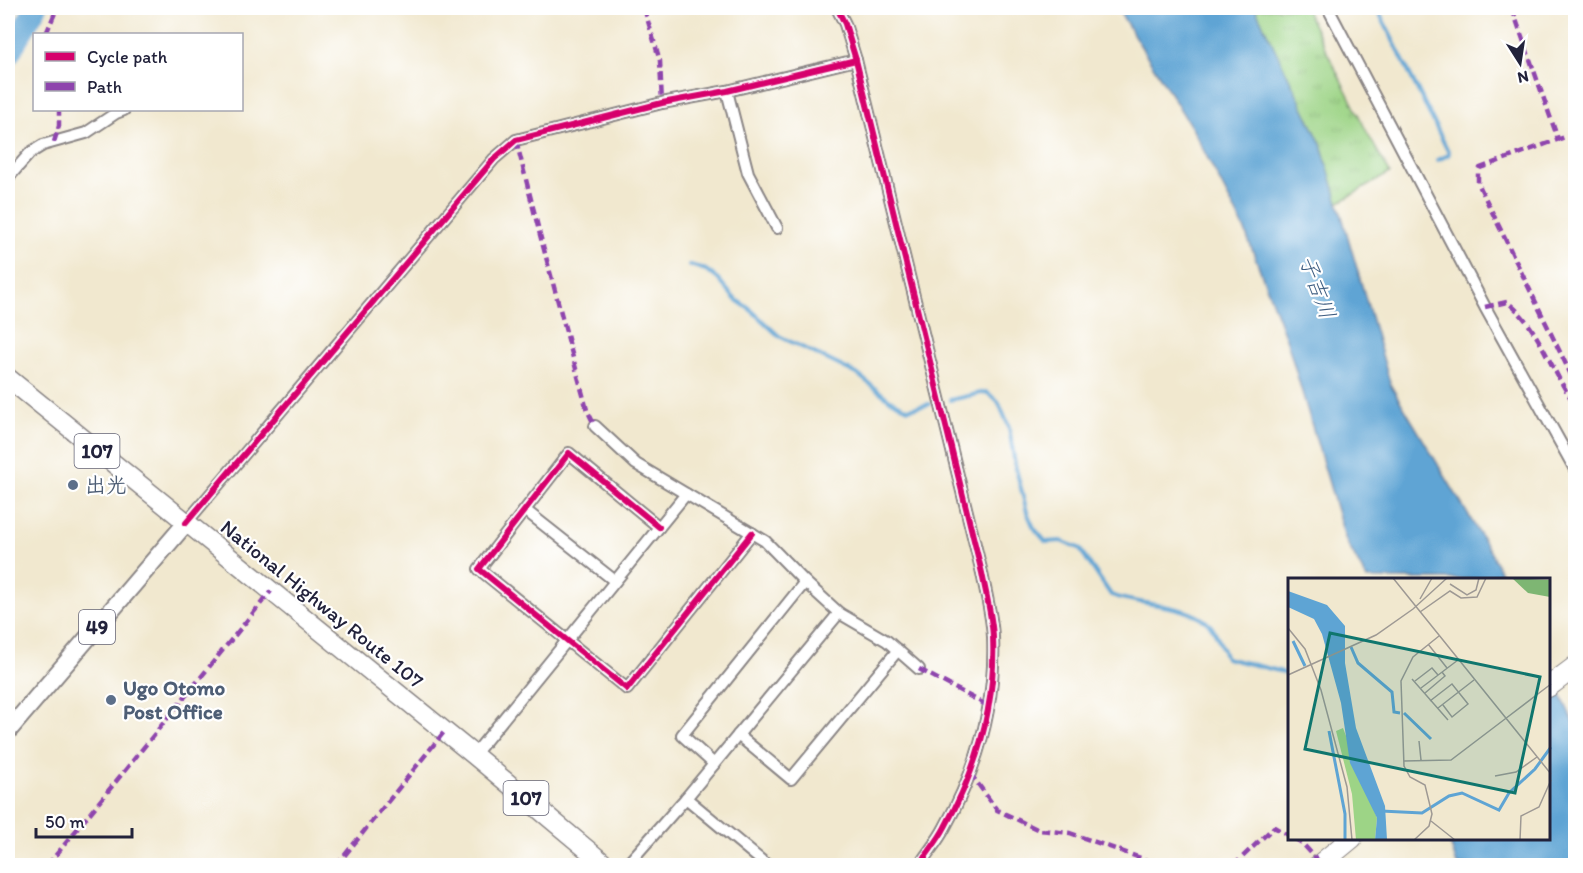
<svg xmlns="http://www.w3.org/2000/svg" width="1583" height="873" font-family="Itim,'Klee One',sans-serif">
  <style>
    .grass { fill: url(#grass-tufts); stroke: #607b60; stroke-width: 1.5 }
    .water { fill: #5ea4d4; stroke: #406388; stroke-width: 1.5 }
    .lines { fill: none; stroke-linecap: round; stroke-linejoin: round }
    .stream { stroke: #5ea4d4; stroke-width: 4 }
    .river { stroke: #5ea4d4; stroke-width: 22 }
    .minor-casing { stroke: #8a8585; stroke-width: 14 }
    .primary-casing { stroke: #8a8585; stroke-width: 20 }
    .trunk-casing { stroke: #8a8585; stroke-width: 21 }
    .motorway-casing { stroke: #8a8585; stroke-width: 22 }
    .minor { stroke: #fff; stroke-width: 10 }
    .primary { stroke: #fff; stroke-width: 16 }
    .trunk { stroke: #fff; stroke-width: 18 }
    .motorway { stroke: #fff; stroke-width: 20 }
    .quiet { stroke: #8e44ad; stroke-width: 4.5; stroke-dasharray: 9 4.5; stroke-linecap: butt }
    .cycleway-casing { stroke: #fff; stroke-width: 10 }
    .cycleway { stroke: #d6006c; stroke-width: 6 }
    .service-dot { fill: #5c6f8a; stroke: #fff; stroke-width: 2 }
    .labels { text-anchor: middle; stroke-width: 4.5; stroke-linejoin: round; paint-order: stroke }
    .shield { fill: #fff; stroke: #646476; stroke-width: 1.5 }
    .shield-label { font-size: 20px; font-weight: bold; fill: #22223b }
    .service-label { font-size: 21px; font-weight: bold; fill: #4e5e75; stroke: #fff; text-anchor: start }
    .street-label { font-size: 21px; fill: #22223b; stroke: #fff }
    .water-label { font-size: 22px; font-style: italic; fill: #3d5c80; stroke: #fff }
    .inset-river { fill: none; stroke: #5ea4d4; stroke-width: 3 }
    .inset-road { fill: none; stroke: #9e9994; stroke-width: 1.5 }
    .view { fill: #0f766e; fill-opacity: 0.15; stroke: #0f766e; stroke-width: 3 }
    .inset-edge { fill: none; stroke: #22223b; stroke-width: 3 }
  </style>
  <defs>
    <pattern id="grass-tufts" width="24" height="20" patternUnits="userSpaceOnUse" patternTransform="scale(1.5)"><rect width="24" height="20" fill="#9dd486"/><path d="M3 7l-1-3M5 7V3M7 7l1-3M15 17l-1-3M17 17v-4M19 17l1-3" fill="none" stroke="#87b675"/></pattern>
  </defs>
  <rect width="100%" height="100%" fill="#fff"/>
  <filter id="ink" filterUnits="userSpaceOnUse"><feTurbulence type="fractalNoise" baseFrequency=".0167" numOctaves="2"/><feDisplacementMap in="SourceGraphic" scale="12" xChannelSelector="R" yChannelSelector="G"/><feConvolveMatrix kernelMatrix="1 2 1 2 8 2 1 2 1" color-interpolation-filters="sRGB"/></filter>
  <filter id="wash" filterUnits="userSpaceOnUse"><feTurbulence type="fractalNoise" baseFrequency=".008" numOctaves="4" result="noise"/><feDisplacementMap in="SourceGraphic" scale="24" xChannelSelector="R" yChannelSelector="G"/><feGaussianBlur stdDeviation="1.35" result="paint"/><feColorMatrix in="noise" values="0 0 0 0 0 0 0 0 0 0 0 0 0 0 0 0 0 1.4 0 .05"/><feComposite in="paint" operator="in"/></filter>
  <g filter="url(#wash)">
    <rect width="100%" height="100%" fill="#f1e8cf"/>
    <polygon class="grass" points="1255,8 1305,8 1370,138 1390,173 1338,203 1321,144"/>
    <g class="water">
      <polygon points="1117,8 1255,8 1321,144 1391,386 1491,553 1504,579 1367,579 1346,541 1287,341 1244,228 1192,128"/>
      <polygon points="1549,670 1575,725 1575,865 1457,865 1449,839 1548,838"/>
    </g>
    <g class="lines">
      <g class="stream">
        <polyline points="1377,8 1449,153 1448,155 1438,160"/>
        <polyline points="690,265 706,270 718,279 735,299 751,310 779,336 857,374 890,400 908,409 930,404"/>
        <path d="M950 400 986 392 998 401 1009 427 1015 465 1027 512 1034 528 1046 542 1061 541 1079 548 1111 595C1140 606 1186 603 1209 624 1218 633 1221 647 1226 658L1279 671 1289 675"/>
      </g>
      <polyline class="river" points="8,55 36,8"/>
    </g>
  </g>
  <g filter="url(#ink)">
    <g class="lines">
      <defs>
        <g id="minor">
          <path d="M837 8 845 24 856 60 982 573C986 594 992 616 993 637 996 704 977 769 945 827 938 841 927 853 919 866"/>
          <polyline points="1328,8 1485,307 1576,471"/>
          <polyline points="727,91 748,173 777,228"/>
          <polyline points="8,178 30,153 43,145 86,133 116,113 124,110"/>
          <polyline points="595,426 636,464 765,541 805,582 839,613 887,641 919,669"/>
          <polyline points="525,510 615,581"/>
          <polyline points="186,523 494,159 516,140 662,103 727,91 856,60"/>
          <polyline points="659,527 569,453 479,569 627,689 752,533"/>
          <polyline points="738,735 791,779 898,650"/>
          <polyline points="474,755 686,494"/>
          <polyline points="714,764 682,735 805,582"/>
          <polyline points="686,798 768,866"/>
          <polyline points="626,866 686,798 839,613"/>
        </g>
        <polyline id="primary" points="8,731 186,523"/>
        <polyline id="trunk" points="8,378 474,755 607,866"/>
        <g id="motorway">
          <polyline points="1548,687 1576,666"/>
          <polyline points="1318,866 1352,838"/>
        </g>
      </defs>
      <use href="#minor" class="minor-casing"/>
      <use href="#primary" class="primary-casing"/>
      <use href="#trunk" class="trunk-casing"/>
      <use href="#motorway" class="motorway-casing"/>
      <use href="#minor" class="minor"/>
      <use href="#primary" class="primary"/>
      <use href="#trunk" class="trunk"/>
      <use href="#motorway" class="motorway"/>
      <g class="quiet">
        <polyline points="644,8 660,61 662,103"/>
        <polyline points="1512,8 1558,139"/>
        <polyline points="46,34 57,8"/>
        <polyline points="1576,133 1480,168 1478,173 1478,183 1576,385"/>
        <polyline points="516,140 539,231 587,410 595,426"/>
        <polyline points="54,142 59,126 59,110"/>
        <path d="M1485 307 1507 302C1539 325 1552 375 1576 405"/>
        <polyline points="919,669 990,707"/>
        <polyline points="970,773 997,810 1039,830 1070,833 1163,866"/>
        <polyline points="1294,838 1302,843 1323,866"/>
        <polyline points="47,866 271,591"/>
        <polyline points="336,866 444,732"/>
        <polyline points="1233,866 1274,827 1289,836"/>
      </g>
      <defs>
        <g id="cycleway">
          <path d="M837 8 845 24 856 60 982 573C986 594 992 616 993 637 996 704 977 769 945 827 938 841 927 853 919 866"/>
          <polyline points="186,523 494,159 516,140 662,103 727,91 856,60"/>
          <polyline points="659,527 569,453 479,569 627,689 752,533"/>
        </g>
      </defs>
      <use href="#cycleway" class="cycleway-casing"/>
      <use href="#cycleway" class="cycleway"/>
    </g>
  </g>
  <g class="service-dot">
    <circle cx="73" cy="485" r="6"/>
    <circle cx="111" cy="700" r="6"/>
  </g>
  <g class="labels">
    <g class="shield">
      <rect x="74.5" y="434" width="45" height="34" rx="4.5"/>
      <rect x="79" y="610" width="36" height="34" rx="4.5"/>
      <rect x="503.5" y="781" width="45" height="34" rx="4.5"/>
    </g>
    <g class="shield-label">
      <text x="97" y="458">107</text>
      <text x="97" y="634">49</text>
      <text x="526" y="805">107</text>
    </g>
    <g class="service-label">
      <text x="85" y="492">出光</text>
      <text x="123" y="695">Ugo Otomo<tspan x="123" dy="24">Post Office</tspan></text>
    </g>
    <g class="street-label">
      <text transform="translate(322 604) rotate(39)" y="7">National Highway Route 107</text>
    </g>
    <g class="water-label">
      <text transform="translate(1318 287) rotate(70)" y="8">子吉川</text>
    </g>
  </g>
  <g transform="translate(1288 578)">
    <rect width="262" height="262" fill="#f1e8cf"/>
    <path d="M55 150 89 240 87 262H68L64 216 48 153Z" fill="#9dd486"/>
    <path d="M224 0 262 2V19L240 15Z" fill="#7eb673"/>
    <path d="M0 13 39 27 57 48V85L68 150 97 228 99 262H87L89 240 62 185 53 125 34 56 26 41 0 29Z" fill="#5ea4d4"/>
    <path class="inset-river" d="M5 63 17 88M63 69 70 85 104 114 106 134 112 135M116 135 143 161M41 153 57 236V262M93 233 134 235 161 218 174 215 211 232 221 215 247 191 263 169"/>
    <path class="inset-road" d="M105 0 263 196M162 6 179 17 188 12 191 0M132 21 144 0M132 34 162 13 173 20 189 19 198 0M0 50 17 71 33 112 59 209 64 262M140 66 159 90M0 97 88 57 125 31 159 0M124 101 160 142M127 103 144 90 150 97M133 110 170 82M137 115 157 98 154 94M142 123 164 106 180 126 164 139 155 127M150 130 186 102M217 141 263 106M131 163 133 182M116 183 163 182 217 141M207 198 228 194 249 179M143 243 167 262M126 262 141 248 144 236 137 207 122 199 116 188 113 103 125 79 151 58M232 262 233 238 251 229 263 202"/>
    <path class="view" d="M42 55 252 99 227 215 17 171Z"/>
    <rect width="262" height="262" class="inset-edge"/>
  </g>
  <rect width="1583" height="873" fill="none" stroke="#fff" stroke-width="30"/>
  <rect x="33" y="33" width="210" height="78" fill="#ffffff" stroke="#a7a7b1" stroke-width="1.5"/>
  <rect x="45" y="52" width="30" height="9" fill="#d6006c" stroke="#a7a7b1" stroke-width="1.5"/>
  <text x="87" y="63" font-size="18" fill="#22223b">Cycle path</text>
  <rect x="45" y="82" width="30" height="9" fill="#8e44ad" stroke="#a7a7b1" stroke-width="1.5"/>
  <text x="87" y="93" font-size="18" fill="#22223b">Path</text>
  <g transform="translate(1520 63) rotate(168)" stroke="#ffffff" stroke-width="4.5" paint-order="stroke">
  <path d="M0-4.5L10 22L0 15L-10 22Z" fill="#22223b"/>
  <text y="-9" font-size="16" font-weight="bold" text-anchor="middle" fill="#22223b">N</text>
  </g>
  <path d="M36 828v9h96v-9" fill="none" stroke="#22223b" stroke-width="3"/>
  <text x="45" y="828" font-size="18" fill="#22223b" stroke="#ffffff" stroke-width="4.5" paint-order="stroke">50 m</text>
</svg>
